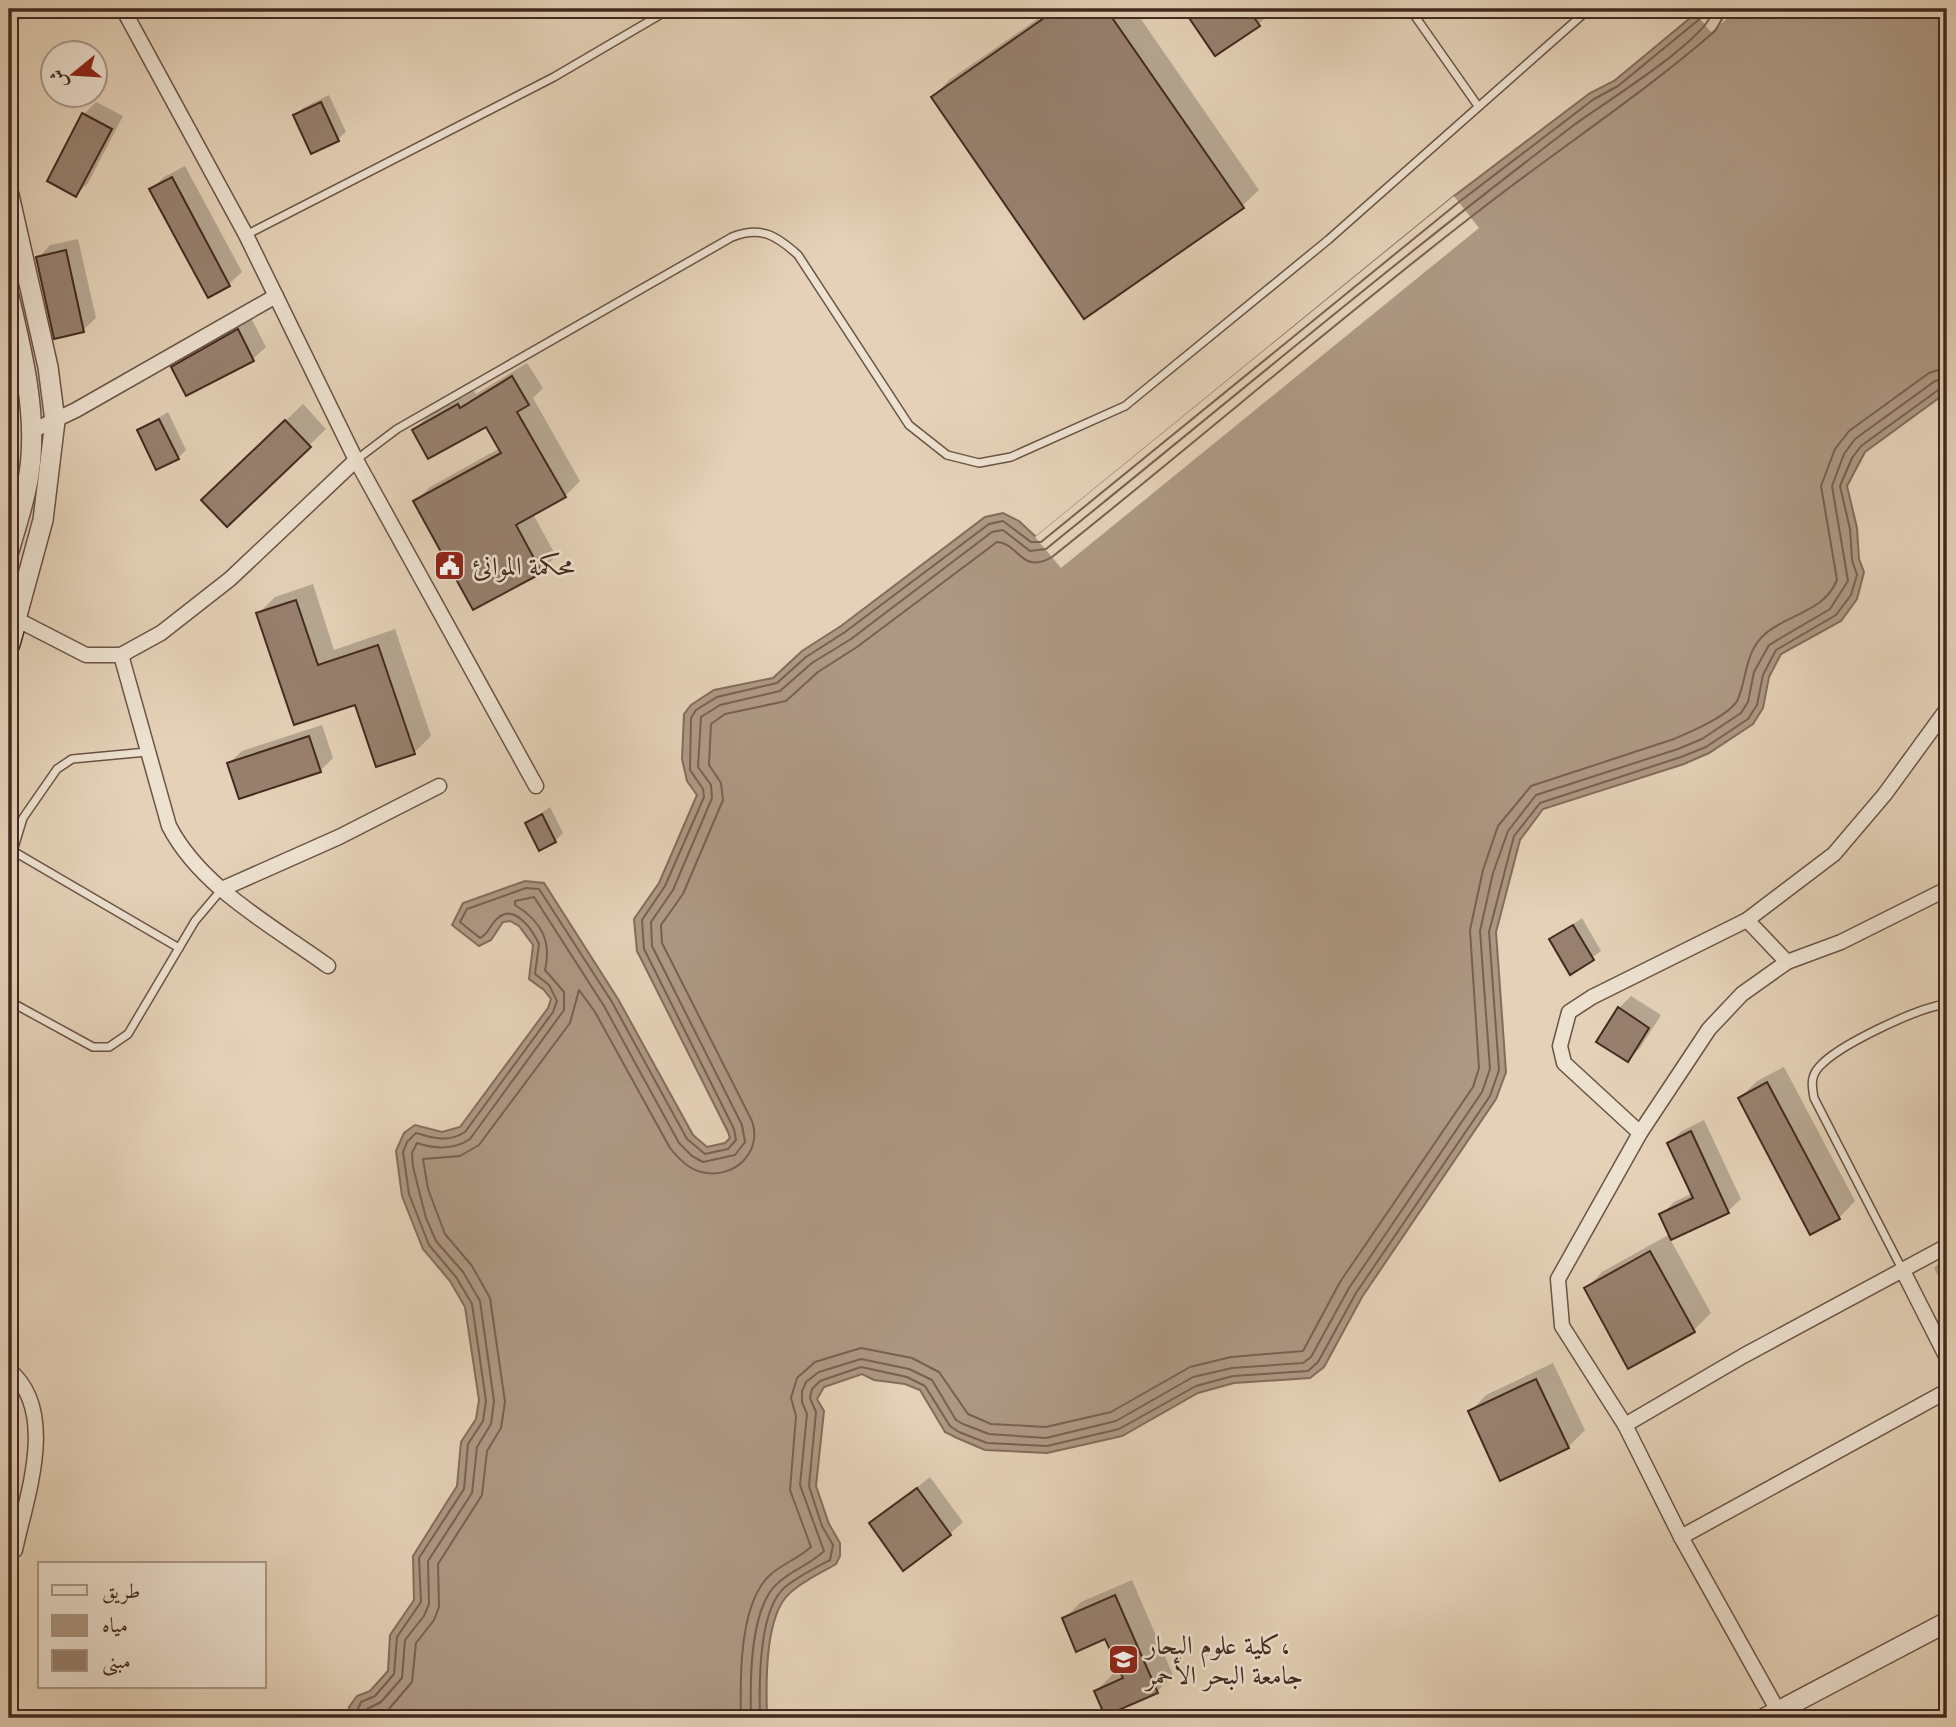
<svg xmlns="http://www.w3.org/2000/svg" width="1956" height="1727" font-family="'Old Standard TT',Amiri,serif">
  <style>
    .water { fill: #ad9883; stroke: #836c5b; stroke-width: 2 }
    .pier { fill: #e4d1b7 }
    .shadow { fill: #0003 }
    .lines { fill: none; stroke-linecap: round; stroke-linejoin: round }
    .shore { stroke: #786051; stroke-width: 2 }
    .building { fill: #97806e; stroke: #43291f; stroke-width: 2 }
    .service-casing { stroke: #6b5345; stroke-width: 10 }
    .minor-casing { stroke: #6b5345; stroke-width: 17 }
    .tertiary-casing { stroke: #6b5345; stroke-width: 22 }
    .secondary-casing { stroke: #43291f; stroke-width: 24 }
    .service { stroke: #ede1d0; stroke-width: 7 }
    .minor { stroke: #ede1d0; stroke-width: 14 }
    .tertiary { stroke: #ede1d0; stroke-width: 19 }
    .secondary { stroke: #ede1d0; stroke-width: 21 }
    .labels { text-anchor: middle; stroke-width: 5; stroke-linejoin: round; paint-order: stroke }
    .poi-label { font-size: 26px; fill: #43291f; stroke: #ede1d0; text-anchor: start }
  </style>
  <rect width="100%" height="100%" fill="#e4d1b7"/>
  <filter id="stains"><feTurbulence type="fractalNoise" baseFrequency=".00286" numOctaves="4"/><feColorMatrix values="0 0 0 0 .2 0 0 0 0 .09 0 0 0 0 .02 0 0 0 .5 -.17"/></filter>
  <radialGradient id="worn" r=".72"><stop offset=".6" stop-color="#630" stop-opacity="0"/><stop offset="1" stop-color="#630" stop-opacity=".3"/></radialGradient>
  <path class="water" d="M1701 9H1947V392L1865 452 1847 486 1857 528 1859 559 1864 572 1857 599 1841 621 1781 654 1769 677 1763 708 1753 724 1709 753 1684 764 1543 809 1520 840 1496 932 1506 1072 1496 1099 1362 1297 1324 1367 1310 1378 1234 1383 1198 1393 1122 1436 1047 1453 985 1450 957 1438 945 1432 920 1390 905 1384 874 1380 862 1374 824 1387 817 1399 824 1411 816 1486 829 1524 840 1543V1556L836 1564C821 1573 803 1581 790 1593 764 1615 766 1687 767 1718H347L349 1707 357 1696 370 1691 388 1671 390 1635 414 1600 413 1556 457 1486 461 1442 476 1419 479 1400 465 1307 450 1281 423 1249 402 1196 396 1151 404 1133 415 1125 442 1132 460 1127 548 1008 551 999 544 990 529 979 533 945 519 926 510 921 503 922 491 940 479 946 452 925 463 903 525 881 544 883 618 999 693 1135 707 1147 725 1143 730 1138 728 1132 637 951 634 919 659 883 697 795 687 781 682 759 684 714 691 705 714 690 773 678 802 651 841 626 985 517 1003 513 1019 521 1036 537 1454 196 1590 93 1614 81Z"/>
  <g class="pier">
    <polygon points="1701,9 1739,9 1711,32 1695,13"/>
    <polygon points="1454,196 1479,228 1061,568 1035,537"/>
  </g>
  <g class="shadow">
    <polygon points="1052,9 1134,9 1259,190 1242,206 933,97 949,80"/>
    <polygon points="1185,9 1274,9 1258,25 1216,54"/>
    <polygon points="329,95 346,132 338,139 295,116 303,108"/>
    <polygon points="96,102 123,116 88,183 76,195 84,114"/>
    <polygon points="185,166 242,272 229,284 208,296 151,190 164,177"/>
    <polygon points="78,239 96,318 83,330 38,258 50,245"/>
    <polygon points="251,318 266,347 253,359 173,367 186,355"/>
    <polygon points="527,363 543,388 533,398 580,481 565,496 533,514 556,556 541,571 415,502 430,487 500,448 486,425 414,430 429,415 474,391 476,394"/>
    <polygon points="303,404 326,429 227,525 220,483"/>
    <polygon points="168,412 186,450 178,458 139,430"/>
    <polygon points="313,584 334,650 395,629 431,736 414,753 258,614 275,597"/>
    <polygon points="322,725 333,758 320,771 229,763 242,751"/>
    <polygon points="550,807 563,833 555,841 527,823"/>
    <polygon points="1582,918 1601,951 1571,972 1552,939"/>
    <polygon points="1631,996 1661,1015 1640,1048 1627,1060 1619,1008"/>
    <polygon points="1784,1067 1855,1201 1839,1218 1740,1098 1757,1081"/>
    <polygon points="1704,1120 1741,1199 1728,1211 1670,1239 1711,1313 1694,1330 1629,1367 1586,1289 1602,1272 1670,1234 1661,1215 1674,1202 1693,1193 1669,1143 1682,1131"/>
    <polygon points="1947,1255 1947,1293 1934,1268"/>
    <polygon points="1553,1363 1585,1430 1568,1447 1470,1412 1486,1395"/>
    <polygon points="930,1477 963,1522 950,1534 871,1524"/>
    <polygon points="1132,1580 1173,1675 1157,1692 1096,1691 1112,1675 1121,1671 1106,1637 1064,1619 1081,1602"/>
  </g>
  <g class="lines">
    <g class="shore">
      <path d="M354 1718 361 1702 375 1696 394 1674 397 1637 421 1602 419 1558 464 1489 468 1444 483 1421 486 1401 472 1304 456 1277 429 1245 409 1194 403 1152 407 1142 416 1133C433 1138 448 1143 465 1132L553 1012 557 1001 549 985 535 974 539 944C533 931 515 903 498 918 490 924 489 934 480 938L460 922 467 909 526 888 539 889 612 1002 687 1139 705 1154 728 1149 736 1140 734 1129 644 949 642 920 665 886 704 797 703 789 690 770 691 718 696 710 717 697 777 683 806 657 845 632 989 524 1003 521 1031 542H1041L1459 202 1594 99 1618 86 1702 17 1704 9"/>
      <path d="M363 1718 367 1709 381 1702 402 1678 405 1640 424 1616 429 1604 428 1561 472 1493 477 1447 491 1424 494 1401 480 1301 463 1272 436 1241 426 1218 413 1167 412 1153 417 1143C435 1149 454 1150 470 1139L564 1010V992L545 970C552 941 541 921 515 905V901L534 897 604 1006 679 1143 692 1156 703 1162 735 1155 745 1142 742 1125 652 946 651 922 673 890 712 798 711 785 698 767 701 717 720 705 780 691 812 663 851 639 992 532 1003 530 1030 551 1046 549C1222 407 1394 262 1574 125 1599 106 1712 37 1713 9"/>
      <path d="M374 1718 388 1710 412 1682 416 1643 434 1620 439 1607 438 1564 482 1495 487 1451 501 1428 505 1402 490 1298 472 1266 445 1234 428 1189 423 1159 460 1156 479 1145 570 1023 579 990 595 1012 670 1148C678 1158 688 1169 701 1172 733 1180 763 1153 752 1121L662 943 661 925 683 894 723 800 721 783 709 765 711 724 725 714 786 701 818 672 857 647 997 542C1019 543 1021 575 1052 557 1193 445 1329 327 1471 217 1552 153 1638 98 1715 31L1722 19 1724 9"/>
      <path d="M741 1718C740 1679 739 1603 770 1575 782 1564 799 1558 811 1547L790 1490 796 1416 791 1398 797 1378 815 1362 861 1348 912 1358 939 1372 968 1414 991 1424 1046 1427 1111 1412 1190 1367 1231 1357 1303 1351 1340 1282 1473 1087 1479 1068 1470 930 1483 870 1498 826 1531 786 1674 739C1690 732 1731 715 1738 699 1747 678 1745 651 1765 634 1788 614 1824 612 1837 580L1821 486 1835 449 1849 431 1929 373 1947 367"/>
      <path d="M751 1718C750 1683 749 1606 779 1582 792 1570 811 1564 824 1551L800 1485 807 1414 802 1402V1391L806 1382 819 1372 861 1359 909 1369 932 1380 956 1420 963 1424 989 1434 1046 1438 1116 1421 1193 1377 1232 1368 1303 1363 1311 1357 1349 1288 1482 1092 1490 1069 1480 931 1493 873 1508 831 1536 795 1678 749 1702 739 1741 713 1748 702 1754 672 1769 645 1830 609 1848 581 1832 486 1844 454 1855 439 1935 381 1947 378"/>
      <path d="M760 1718C759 1686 758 1612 784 1588 797 1577 815 1568 830 1560L833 1545 822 1526 809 1486 816 1412 810 1398 812 1389 820 1381 861 1367 907 1377 925 1386 950 1426 959 1432 987 1443 1047 1446 1119 1429 1196 1386 1233 1376 1308 1371 1318 1362 1356 1293 1490 1096 1499 1070 1489 932 1514 836 1540 803 1681 757 1706 747 1748 719 1757 705 1763 675 1776 650 1836 615 1851 595 1857 575 1852 560 1850 529 1840 486 1852 458 1861 446 1941 388 1947 387"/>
    </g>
  </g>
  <g class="building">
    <polygon points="1057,9 1106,9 1244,208 1084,319 931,97"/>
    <polygon points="1183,9 1248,9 1260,26 1215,56"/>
    <polygon points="321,102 339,141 311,154 293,115"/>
    <polygon points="82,113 112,129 76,197 47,181"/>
    <polygon points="172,177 230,286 208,298 149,189"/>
    <polygon points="66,250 84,332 54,339 36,257"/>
    <polygon points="238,329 254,361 186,396 171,367"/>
    <polygon points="512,376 529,405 517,412 566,497 516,525 542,573 473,610 413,501 501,453 486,427 428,459 412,430 458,404 460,408"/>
    <polygon points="159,419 179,459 156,470 137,430"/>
    <polygon points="285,420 311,447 227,527 201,500"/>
    <polygon points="296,600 318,665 378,645 415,754 376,767 355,705 294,725 256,613"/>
    <polygon points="309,736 321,772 239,799 227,763"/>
    <polygon points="542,814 556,842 539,851 525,823"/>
    <polygon points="1573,925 1594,960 1570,975 1549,939"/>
    <polygon points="1618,1007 1649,1028 1628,1062 1596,1042"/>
    <polygon points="1767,1082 1840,1219 1810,1235 1738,1098"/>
    <polygon points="1691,1131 1729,1213 1671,1240 1659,1214 1693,1198 1667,1143"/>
    <polygon points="1650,1251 1695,1332 1628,1369 1584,1288"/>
    <polygon points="1536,1379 1569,1448 1500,1481 1468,1411"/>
    <polygon points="917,1488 951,1535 903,1571 869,1523"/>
    <polygon points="1115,1595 1158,1693 1105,1716 1094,1691 1123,1678 1105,1639 1076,1652 1062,1618"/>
  </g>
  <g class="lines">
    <defs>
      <g id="service">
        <polyline points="1410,9 1478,106"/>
        <polyline points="246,235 554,77 670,9"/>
        <path d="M356 460 397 429 732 237C761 226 776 235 798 255L909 425 947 455 979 463 1011 457 1125 406 1328 240 1589 9"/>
        <polyline points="13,851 179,948"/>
        <polyline points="9,914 13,851 23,818 57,769 72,759 147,752"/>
        <polyline points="9,1001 93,1047 109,1047 128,1034 195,921 222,889"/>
        <path d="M1902 1269 1814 1098C1812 1086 1810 1077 1819 1067 1838 1045 1919 1007 1947 1004"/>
      </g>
      <g id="minor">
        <polyline points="32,431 76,410 276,296"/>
        <polyline points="356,460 536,786"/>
        <polyline points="16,619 86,655 121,655 161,633 230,579 356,460 246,235 123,9"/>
        <path d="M121 655 169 826C201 888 273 926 328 966"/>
        <polyline points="222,889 339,837 439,786"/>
        <polyline points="1747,920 1787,962"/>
        <polyline points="1640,1133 1564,1063 1560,1046 1569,1012 1592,997 1747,920 1834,854 1885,794 1947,709"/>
        <polyline points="1902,1269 1947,1358"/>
        <path d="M9 1370C59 1411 26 1498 15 1550"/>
        <polyline points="1625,1425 1743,1356 1947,1246"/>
        <polyline points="1681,1537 1947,1391"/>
        <polyline points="1782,1718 1681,1537 1625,1425 1562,1326 1558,1279 1640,1133 1709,1029 1742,994 1787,962 1841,942 1947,889"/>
      </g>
      <g id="tertiary">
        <polyline points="9,195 48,367 55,421 43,520 16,619"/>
        <path d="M9 296C21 348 35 402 31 456 29 488 18 520 9 551"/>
        <polyline points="1765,1718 1947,1622"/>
      </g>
      <polyline id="secondary" points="9,616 16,619 9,644"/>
    </defs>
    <use href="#service" class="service-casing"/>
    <use href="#minor" class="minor-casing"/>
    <use href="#tertiary" class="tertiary-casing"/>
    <use href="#secondary" class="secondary-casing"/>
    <use href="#service" class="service"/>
    <use href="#minor" class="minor"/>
    <use href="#tertiary" class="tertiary"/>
    <use href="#secondary" class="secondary"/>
  </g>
  <defs>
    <symbol id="civic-square" viewBox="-11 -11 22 22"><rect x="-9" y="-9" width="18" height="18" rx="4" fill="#8f2418" stroke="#ede1d0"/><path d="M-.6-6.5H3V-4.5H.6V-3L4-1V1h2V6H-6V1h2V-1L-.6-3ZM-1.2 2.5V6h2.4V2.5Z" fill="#fff"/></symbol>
    <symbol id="university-square" viewBox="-11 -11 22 22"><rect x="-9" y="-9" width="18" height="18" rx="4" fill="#8f2418" stroke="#ede1d0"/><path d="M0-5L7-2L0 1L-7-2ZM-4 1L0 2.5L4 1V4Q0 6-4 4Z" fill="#fff"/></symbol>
  </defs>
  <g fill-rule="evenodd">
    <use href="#civic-square" x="432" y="548" width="35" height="35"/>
    <use href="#university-square" x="1106" y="1642" width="35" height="35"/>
  </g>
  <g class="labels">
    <g class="poi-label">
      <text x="473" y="575">محكمة الموانئ</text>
      <text x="1146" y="1654">كلية علوم البحار،<tspan x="1146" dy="30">جامعة البحر الأحمر</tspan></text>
    </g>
  </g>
  <rect width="1956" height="1727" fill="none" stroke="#e4d1b7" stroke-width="35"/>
  <rect x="10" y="10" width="1935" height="1706" fill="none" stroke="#43291f" stroke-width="3.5"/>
  <rect x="18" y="18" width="1921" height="1692" fill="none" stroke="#43291f" stroke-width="2"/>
  <rect x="38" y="1562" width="228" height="126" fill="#ede1d0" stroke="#a99789" stroke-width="2"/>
  <rect x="52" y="1585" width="35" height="10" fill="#ede1d0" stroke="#a99789" stroke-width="2"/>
  <text x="102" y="1598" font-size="21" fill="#43291f">طريق</text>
  <rect x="52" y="1615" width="35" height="21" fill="#ad9883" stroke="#a99789" stroke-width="2"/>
  <text x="102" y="1632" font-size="21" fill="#43291f">مياه</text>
  <rect x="52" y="1650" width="35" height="21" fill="#97806e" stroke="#a99789" stroke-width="2"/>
  <text x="102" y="1668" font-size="21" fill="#43291f">مبنى</text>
  <g transform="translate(74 74) rotate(252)"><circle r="33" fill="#ede1d0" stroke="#a99789" stroke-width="2"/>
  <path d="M0-5L12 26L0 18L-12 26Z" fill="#8f2418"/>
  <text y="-10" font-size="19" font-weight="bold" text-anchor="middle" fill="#43291f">ش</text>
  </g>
  <rect width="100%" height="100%" filter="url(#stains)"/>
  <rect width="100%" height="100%" fill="url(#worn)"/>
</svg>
